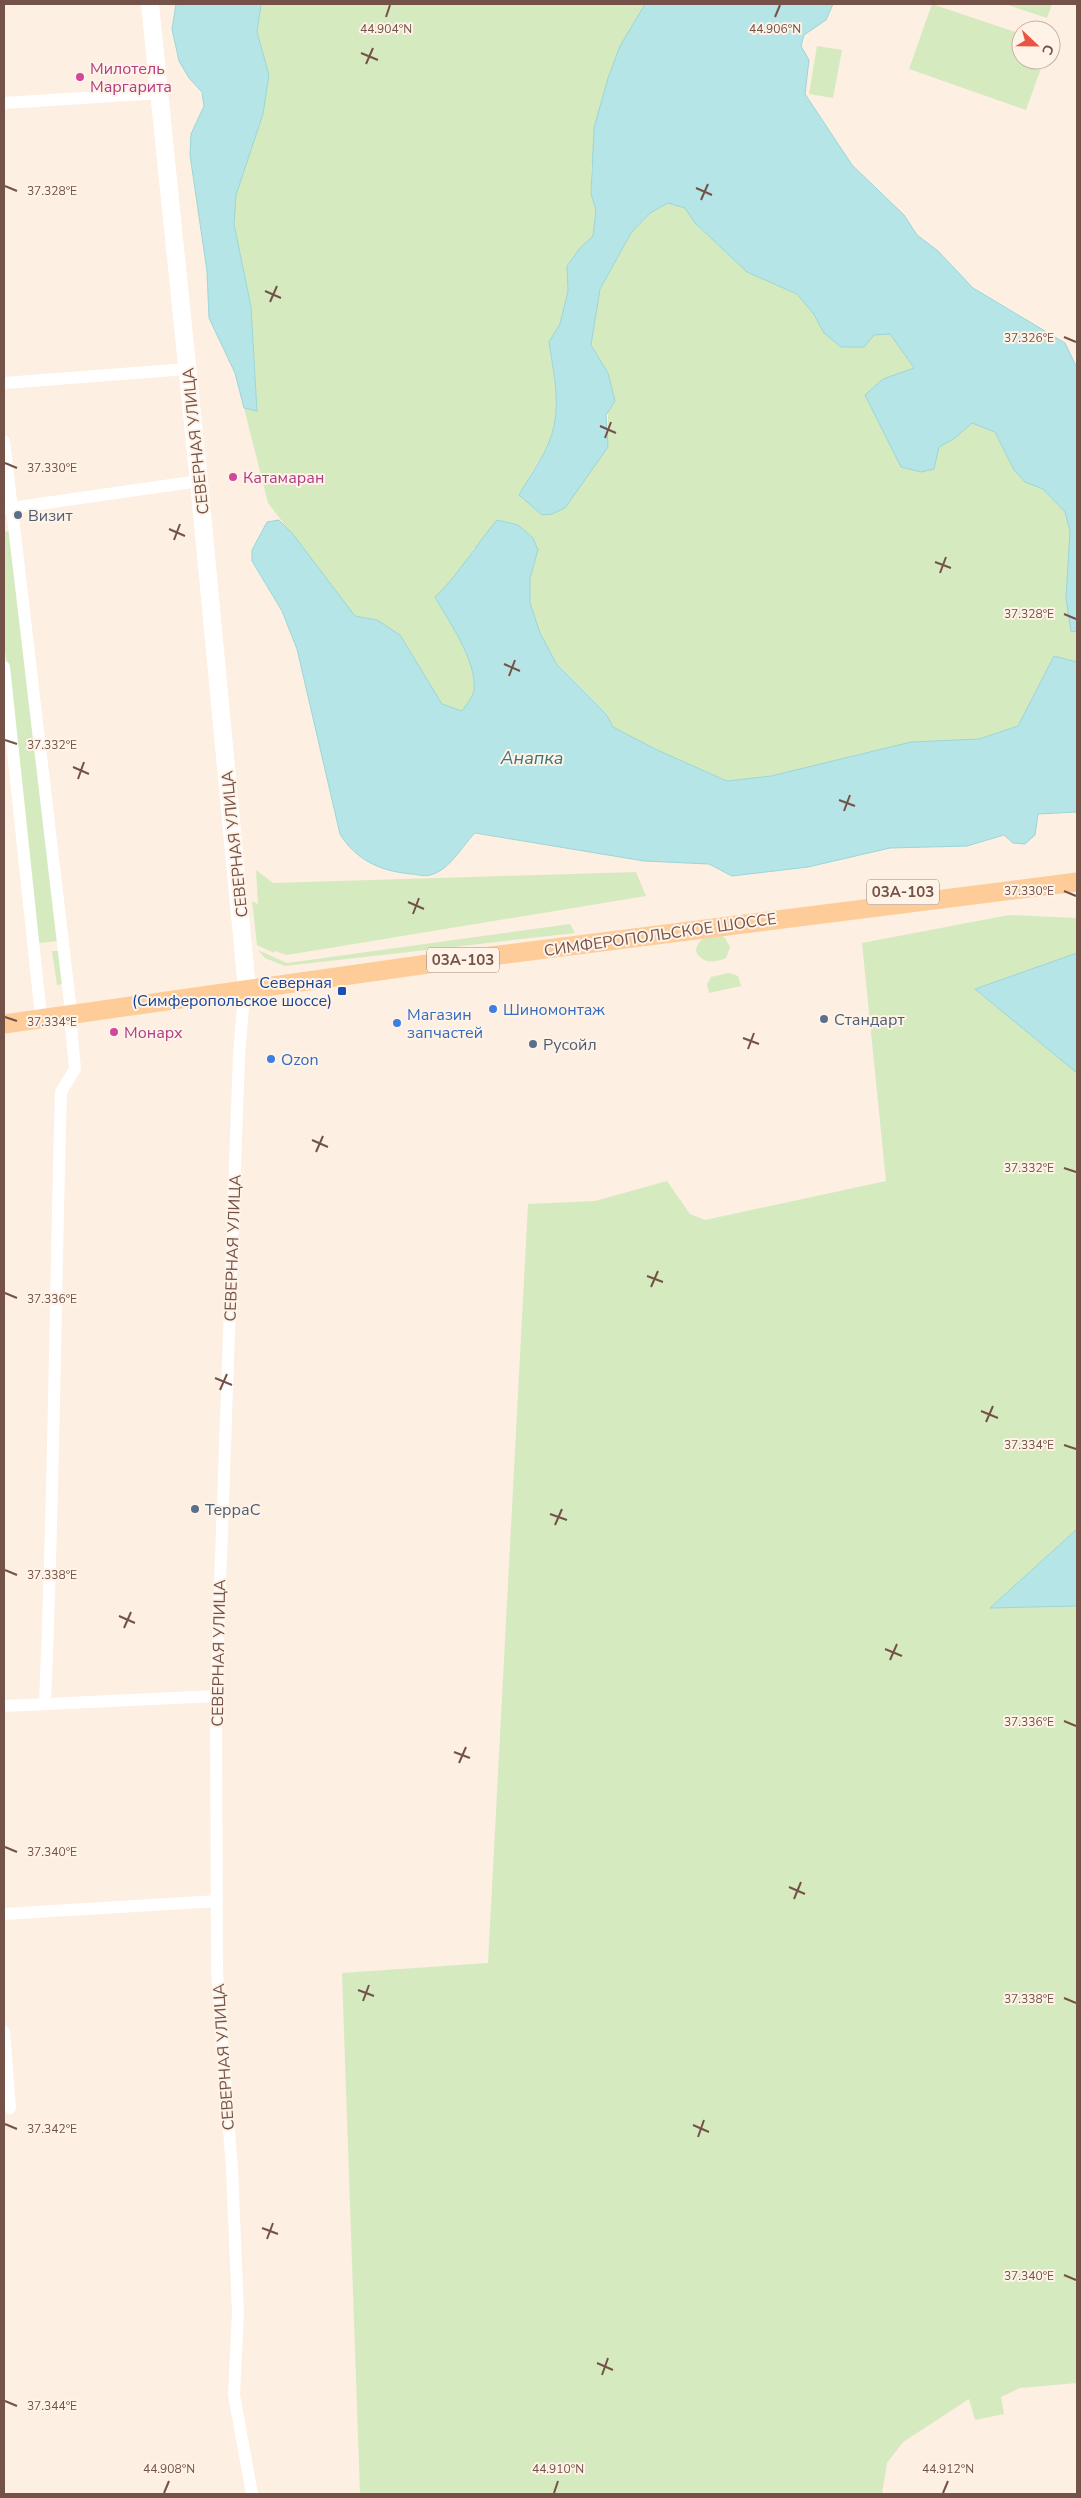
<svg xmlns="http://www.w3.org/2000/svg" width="1081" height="2498" font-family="'Nunito Sans',sans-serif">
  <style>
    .green { fill: #d6eac0 }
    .water { fill: #b5e5e6; stroke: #9bd6d8 }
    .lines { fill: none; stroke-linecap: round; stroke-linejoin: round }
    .street { stroke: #fff; stroke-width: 12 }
    .secondary { stroke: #fff; stroke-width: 18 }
    .primary { stroke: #fdcc98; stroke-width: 19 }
    .ticks { fill: none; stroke: #745248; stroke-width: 2 }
    .hotel-dot { fill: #d1479c; stroke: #fff3e8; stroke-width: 2 }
    .service-dot { fill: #5c6f8a; stroke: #fff3e8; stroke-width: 2 }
    .transit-dot { fill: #1a4fb4; stroke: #fff3e8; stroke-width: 2 }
    .shop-dot { fill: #3f7fe0; stroke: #fff3e8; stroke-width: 2 }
    .labels { text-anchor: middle; stroke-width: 4; stroke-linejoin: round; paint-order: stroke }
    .shield { fill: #fff3e8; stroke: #9e8278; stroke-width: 1 }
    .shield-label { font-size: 15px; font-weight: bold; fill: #745248 }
    .hotel-label { font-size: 16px; fill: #b23c85; stroke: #fff3e8; text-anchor: start }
    .street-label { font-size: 16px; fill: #745248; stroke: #fff3e8 }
    .service-label { font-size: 16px; fill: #4e5e75; stroke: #fff3e8; text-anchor: start }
    .transit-label { font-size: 16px; fill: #164399; stroke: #fff3e8; text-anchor: end }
    .shop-label { font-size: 16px; fill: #366cbe; stroke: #fff3e8; text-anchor: start }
    .water-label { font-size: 18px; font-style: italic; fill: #3b777a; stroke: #fff3e8 }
    .ticks-label { font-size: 12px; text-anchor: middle; fill: #745248; stroke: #fff3e8; stroke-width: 4; stroke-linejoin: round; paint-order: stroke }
  </style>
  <rect width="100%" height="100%" fill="#fdefe1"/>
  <g class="green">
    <path d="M261 4H645L620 46 591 167V194L596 210 593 236 580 248 567 266 568 291 560 324 549 342C553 369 560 399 554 426 550 445 538 462 528 478L608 447V373L591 345 600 289 631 233 650 213 668 203 685 207 695 223 747 272 797 294 813 313 824 333 890 334 914 369 883 379 939 447 955 438 972 422 995 432 1014 470 1025 482 1043 489 1065 512 1070 531 1071 630 1077 632V662L1054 656 1018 726 979 739 911 742 771 776 727 781 655 749 613 727 606 713 557 665 540 633 530 603V578L538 550 474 548 456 577 435 597C449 622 477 661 474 690 473 697 466 705 462 711L442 704 400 635 377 620 355 616 268 503 244 408 257 411 251 307 234 224 236 195 263 114 269 75 257 32Z"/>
    <polygon points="932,4 1021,34 1021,60 1044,60 1026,110 909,69"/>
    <polygon points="1005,4 1052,4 1047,18"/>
    <polygon points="817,46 842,50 833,98 809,94"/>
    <polygon points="10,531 59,941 38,943 4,641 4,532"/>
    <polygon points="256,870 273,883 636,872 646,896 287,955 275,951 274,953 257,945 252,901 258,904"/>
    <polygon points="1009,915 1077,918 1077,953 975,989 1077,1073 1077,1529 991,1608 1077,1606 1077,2383 1020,2388 1001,2397 1004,2414 975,2420 969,2399 903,2442 887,2463 882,2494 360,2494 342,1973 488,1963 528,1204 595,1201 667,1181 690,1214 705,1220 886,1181 862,943"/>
    <polygon points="570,924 575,933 285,966 265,958 258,950 287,963"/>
    <path d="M720 935 725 938 730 947 726 958C714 963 702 964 696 951 698 937 708 937 720 935Z"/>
    <polygon points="52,951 59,951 63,984 57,985"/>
    <polygon points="729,973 738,976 741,986 709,993 707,984 711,977"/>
  </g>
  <g class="water">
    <polygon points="176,4 261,4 257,32 269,75 263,114 236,195 234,224 251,307 257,411 244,408 235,373 209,318 207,271 190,155 191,134 204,106 202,92 189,78 179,61 172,29"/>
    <path d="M645 4H833L826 20 804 35 801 46 809 60 805 94 852 165 904 215 917 235 938 251 973 288 1065 343 1077 368V632L1071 631 1066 598 1070 531 1065 512 1043 489 1025 482 1014 470 995 432 972 423 955 438 939 447 934 469 921 472 901 467 865 395 883 379 914 368 890 334 874 335 864 347H841L824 333 813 313 797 294 747 272 695 223 685 208 668 203 650 213 631 233 600 289 591 345 608 373 615 401 606 415 608 447 565 508 552 514 542 515 519 495C531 473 549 451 554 426 560 399 553 369 549 342L560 324 568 291 567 266 580 248 593 236 596 210 591 194 594 128 608 78 620 46Z"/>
    <path d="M279 520 292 533 355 616 377 620 400 635 442 704 462 711C466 705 473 697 474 690 477 661 449 622 435 597 460 573 475 546 497 520L518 525 533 538 538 550 530 578V603L540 633 557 665 606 714 613 727 655 749 727 781 771 776 911 742 979 739 1018 726 1054 656 1077 662V812L1038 814 1035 835 1025 844 1013 843 1004 835 967 846 890 848 808 867 732 876 709 864 644 861 475 833C462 846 449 871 430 875 425 877 416 874 411 874 380 871 356 860 340 834L297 649 282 611 252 561V550L267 522Z"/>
    <polygon points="1077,953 1077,1073 975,989"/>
    <polygon points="1077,1529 1077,1606 990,1608"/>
  </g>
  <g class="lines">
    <g class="street">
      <polyline points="4,103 160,93"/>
      <polyline points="4,383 187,369"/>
      <polyline points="4,441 70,1003"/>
      <polyline points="4,509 199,481"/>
      <polyline points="4,667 40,1007"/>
      <polyline points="245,983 239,1054 216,1696 217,1971 232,2169 238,2312 234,2395 252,2494"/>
      <path d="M45 1703C54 1500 55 1296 61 1092L75 1069 70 1015"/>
      <polyline points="4,1706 216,1696"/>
      <polyline points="4,1914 217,1901"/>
      <polyline points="4,2032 10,2108"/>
    </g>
    <polyline class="secondary" points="150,4 200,492 246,979"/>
    <polyline class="primary" points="4,1024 428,964 1077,882"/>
  </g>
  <path class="ticks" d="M386 17 390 5M775 17 780 5M361 53 378 60M366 64 373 48M5 186 17 191M696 188 712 195M701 200 708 184M265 291 281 298M270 302 277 286M1064 337 1076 342M600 426 616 433M605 438 611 422M5 463 17 468M169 529 185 536M174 540 180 524M935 562 951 568M940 573 946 557M1064 614 1076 619M504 664 520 671M509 676 515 660M5 740 17 744M73 767 89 774M78 779 84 762M839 800 855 806M844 811 850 795M1064 891 1076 896M408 902 424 909M413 914 419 898M5 1017 17 1021M743 1038 759 1044M748 1049 754 1033M312 1140 328 1147M316 1152 323 1136M1064 1168 1076 1172M647 1276 663 1282M651 1287 658 1271M5 1293 17 1298M215 1378 232 1385M220 1390 227 1374M981 1411 998 1418M986 1422 993 1406M1064 1445 1076 1449M550 1514 567 1520M555 1525 562 1509M5 1570 17 1575M119 1616 135 1623M124 1628 131 1612M885 1649 902 1656M890 1660 897 1644M1064 1721 1076 1726M454 1752 470 1758M459 1763 466 1747M5 1847 17 1852M789 1887 805 1894M794 1899 801 1882M358 1990 374 1996M1064 1998 1076 2003M363 2001 369 1985M5 2124 17 2129M693 2125 709 2132M698 2137 704 2120M262 2228 278 2234M267 2239 273 2223M1064 2275 1076 2280M597 2363 613 2370M602 2375 608 2358M5 2401 17 2406M164 2493 169 2481M554 2493 558 2481M943 2493 948 2481"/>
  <g class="hotel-dot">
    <circle cx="80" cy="77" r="5"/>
    <circle cx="233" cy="477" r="5"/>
    <circle cx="114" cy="1032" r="5"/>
  </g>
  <g class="service-dot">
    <circle cx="18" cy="515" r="5"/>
    <circle cx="824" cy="1019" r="5"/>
    <circle cx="533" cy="1044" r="5"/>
    <circle cx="195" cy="1509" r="5"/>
  </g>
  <rect class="transit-dot" x="337" y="986" width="10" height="10" rx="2.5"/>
  <g class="shop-dot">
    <circle cx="493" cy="1009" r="5"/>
    <circle cx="397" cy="1023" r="5"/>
    <circle cx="271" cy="1059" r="5"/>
  </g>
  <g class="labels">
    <g class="shield">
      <rect x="867" y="879.5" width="72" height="25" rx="4"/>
      <rect x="427" y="947.5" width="72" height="25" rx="4"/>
    </g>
    <g class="shield-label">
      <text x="903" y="897">03А-103</text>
      <text x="463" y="965">03А-103</text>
    </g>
    <g class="hotel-label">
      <text x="90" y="74">Милотель<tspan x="90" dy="18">Маргарита</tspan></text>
      <text x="243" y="483">Катамаран</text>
      <text x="124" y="1038">Монарх</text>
    </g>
    <g class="street-label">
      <text transform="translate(195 441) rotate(-96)" y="6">СЕВЕРНАЯ УЛИЦА</text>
      <text transform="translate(234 844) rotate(-96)" y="6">СЕВЕРНАЯ УЛИЦА</text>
      <text transform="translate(660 934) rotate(-8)" y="6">СИМФЕРОПОЛЬСКОЕ ШОССЕ</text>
      <text transform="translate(232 1248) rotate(-88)" y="6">СЕВЕРНАЯ УЛИЦА</text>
      <text transform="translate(218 1653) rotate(-89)" y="6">СЕВЕРНАЯ УЛИЦА</text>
      <text transform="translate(223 2057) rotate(-94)" y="6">СЕВЕРНАЯ УЛИЦА</text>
    </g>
    <g class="service-label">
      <text x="28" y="521">Визит</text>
      <text x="834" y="1025">Стандарт</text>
      <text x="543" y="1050">Русойл</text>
      <text x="205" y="1515">ТерраС</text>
    </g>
    <g class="transit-label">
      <text x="332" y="988">Северная<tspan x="332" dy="18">(Симферопольское шоссе)</tspan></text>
    </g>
    <g class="shop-label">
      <text x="503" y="1015">Шиномонтаж</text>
      <text x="407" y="1020">Магазин<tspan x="407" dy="18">запчастей</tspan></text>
      <text x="281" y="1065">Ozon</text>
    </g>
    <g class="water-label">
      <text x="532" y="764">Анапка</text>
    </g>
  </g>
  <g class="ticks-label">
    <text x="386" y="33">44.904°N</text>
    <text x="775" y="33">44.906°N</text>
    <text x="52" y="195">37.328°E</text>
    <text x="1029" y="342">37.326°E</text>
    <text x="52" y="472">37.330°E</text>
    <text x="1029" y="618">37.328°E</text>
    <text x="52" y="749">37.332°E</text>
    <text x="1029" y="895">37.330°E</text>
    <text x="52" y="1026">37.334°E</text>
    <text x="1029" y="1172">37.332°E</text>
    <text x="52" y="1303">37.336°E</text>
    <text x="1029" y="1449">37.334°E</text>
    <text x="52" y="1579">37.338°E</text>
    <text x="1029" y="1726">37.336°E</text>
    <text x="52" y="1856">37.340°E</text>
    <text x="1029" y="2003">37.338°E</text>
    <text x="52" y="2133">37.342°E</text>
    <text x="1029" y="2280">37.340°E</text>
    <text x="52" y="2410">37.344°E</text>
    <text x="169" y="2473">44.908°N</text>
    <text x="558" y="2473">44.910°N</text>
    <text x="948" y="2473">44.912°N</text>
  </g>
  <rect width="1081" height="2498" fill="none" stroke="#745248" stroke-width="10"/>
  <g transform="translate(1036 45) rotate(112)"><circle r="24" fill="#fff3e8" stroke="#c7b3a8"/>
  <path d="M0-4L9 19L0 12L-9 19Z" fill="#e95543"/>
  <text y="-8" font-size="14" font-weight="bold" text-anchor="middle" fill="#745248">С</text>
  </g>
</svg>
